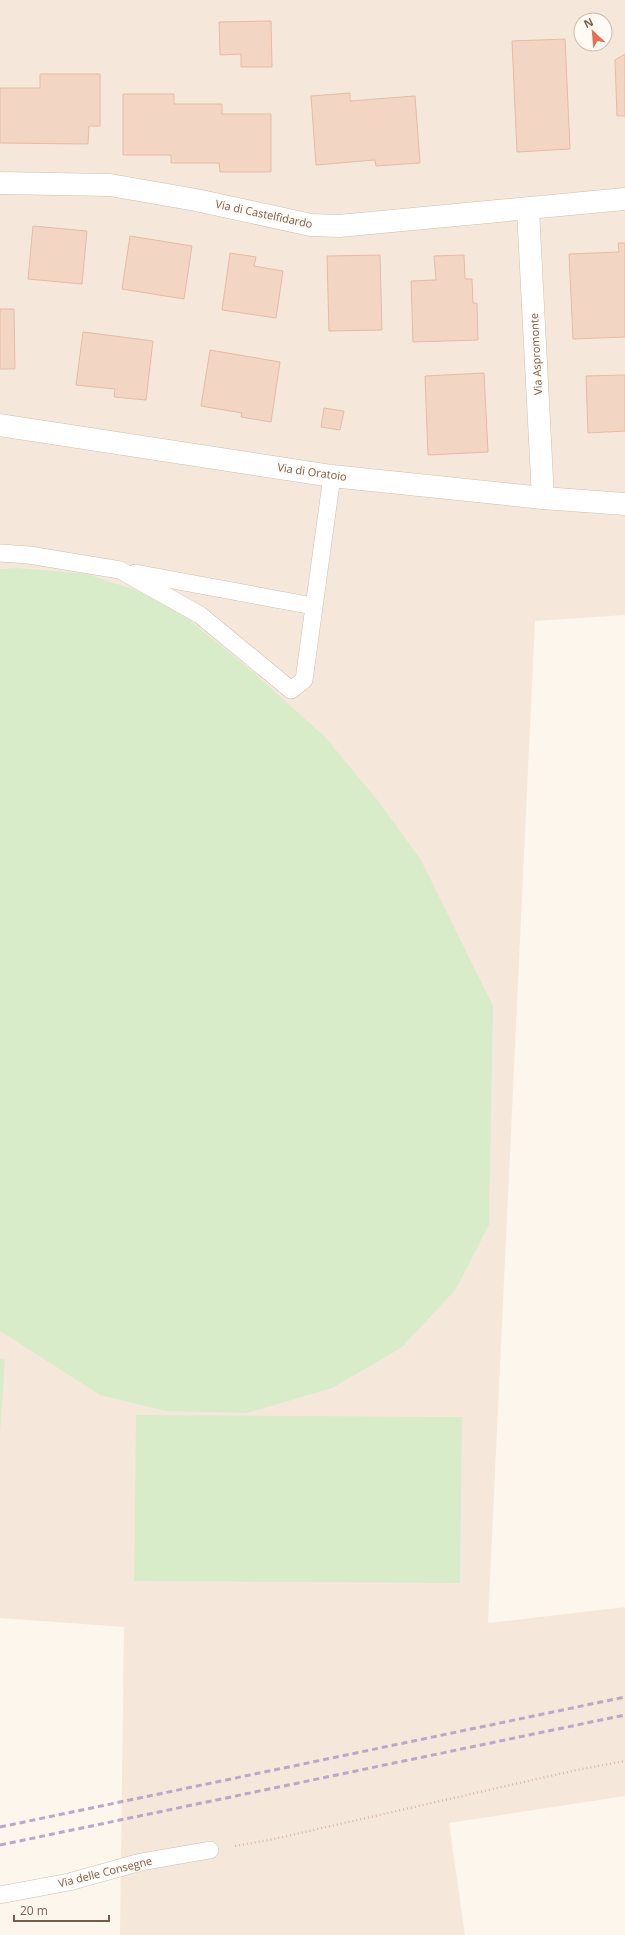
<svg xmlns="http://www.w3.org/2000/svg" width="625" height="1935" font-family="'Open Sans',sans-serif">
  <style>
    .residential { fill: #f5e8da; fill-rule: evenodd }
    .green { fill: #d8ecc9 }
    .building { fill: #f3d5c3; stroke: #e6bba3 }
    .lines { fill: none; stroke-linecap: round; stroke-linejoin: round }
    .lane-casing { stroke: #d1beb0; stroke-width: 18 }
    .street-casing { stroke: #d1beb0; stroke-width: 23 }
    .path { stroke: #d9b8a5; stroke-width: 2.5; stroke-dasharray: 1 3; stroke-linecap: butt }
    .lane { stroke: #fff; stroke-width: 17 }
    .street { stroke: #fff; stroke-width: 22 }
    .rail { stroke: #b9a8c9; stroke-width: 3; stroke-dasharray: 6 4; stroke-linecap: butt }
    .labels { text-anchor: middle; stroke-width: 3; stroke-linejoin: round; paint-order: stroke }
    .street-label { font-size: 11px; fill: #7a5c4d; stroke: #fffaf3 }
  </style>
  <rect width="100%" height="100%" fill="#fdf6ec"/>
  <path class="residential" d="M0 0H625V615L535 621 488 1623 625 1607V1796L449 1823 465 1935H120L124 1627 0 1618ZM581 20H605V44H581Z"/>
  <g class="green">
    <polygon points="17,568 87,574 138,591 186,617 253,672 325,737 379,802 421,860 493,1006 489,1225 456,1289 401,1348 332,1388 247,1413 166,1411 100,1395 0,1331 0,569"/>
    <polygon points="0,1359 5,1359 0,1435"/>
    <polygon points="136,1415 462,1417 460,1583 134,1581"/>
  </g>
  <g class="building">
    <polygon points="271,21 272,67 241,67 241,54 220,55 219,22"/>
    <polygon points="565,39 570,149 517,152 512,41"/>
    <polygon points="625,54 625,116 617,116 615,60"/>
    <polygon points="40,74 100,74 100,126 89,126 88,144 0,143 0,88 40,88"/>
    <polygon points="350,93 350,101 415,96 420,163 376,166 375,160 316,165 311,96"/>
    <polygon points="123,94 174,94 174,104 222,104 222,114 271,114 271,172 220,172 219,163 171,163 171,155 123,155"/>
    <polygon points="33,226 87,231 82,284 28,279"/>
    <polygon points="130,236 192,246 184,299 122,289"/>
    <polygon points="618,243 625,243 625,337 573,339 569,254 619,252"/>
    <polygon points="230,253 256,257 254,266 283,271 276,318 222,310"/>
    <polygon points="380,255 382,330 329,331 327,256"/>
    <polygon points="464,255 465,279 472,279 473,303 477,303 478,340 413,342 411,281 436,280 434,256"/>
    <polygon points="0,309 14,309 15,369 0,369"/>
    <polygon points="83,332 153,341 146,400 114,397 115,389 76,385"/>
    <polygon points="210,350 280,362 271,422 241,417 242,413 201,406"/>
    <polygon points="484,373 488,452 428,455 425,376"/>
    <polygon points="625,375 625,431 588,433 586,376"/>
    <polygon points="324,408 344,411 340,430 321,427"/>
  </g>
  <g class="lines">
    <defs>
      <g id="lane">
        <polyline points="0,553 29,555 120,570 200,615 291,690 304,680 332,476"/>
        <polyline points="135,573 313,606"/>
        <polyline points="0,1895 69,1882 141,1862 210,1850"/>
      </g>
      <g id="street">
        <polyline points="0,183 110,185 196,200 311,225 339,226 625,199"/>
        <polyline points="528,210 543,498"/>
        <polyline points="0,425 332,476 543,498 625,504"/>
      </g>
    </defs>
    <use href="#lane" class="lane-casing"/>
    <use href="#street" class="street-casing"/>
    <polyline class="path" points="235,1846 274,1839 572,1771 625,1761"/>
    <use href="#lane" class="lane"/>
    <use href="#street" class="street"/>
    <g class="rail">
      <polyline points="0,1827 625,1697"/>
      <polyline points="0,1845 625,1715"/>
    </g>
  </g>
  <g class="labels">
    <g class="street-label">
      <text transform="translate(264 214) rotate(12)" y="4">Via di Castelfidardo</text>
      <text transform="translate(536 354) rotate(-93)" y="4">Via Aspromonte</text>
      <text transform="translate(312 472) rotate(8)" y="4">Via di Oratoio</text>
      <text transform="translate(105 1872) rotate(-14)" y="4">Via delle Consegne</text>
    </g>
  </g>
  <g transform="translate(593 32) rotate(334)"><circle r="19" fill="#fffaf3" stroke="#cabbb1"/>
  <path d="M0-3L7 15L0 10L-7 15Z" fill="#e76f51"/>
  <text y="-6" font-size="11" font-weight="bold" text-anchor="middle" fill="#7a5c4d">N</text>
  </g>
  <path d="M14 1915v6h95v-6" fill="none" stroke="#7a5c4d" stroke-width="2"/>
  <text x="20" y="1915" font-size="12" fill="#7a5c4d" stroke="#fffaf3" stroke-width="3" paint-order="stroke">20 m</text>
</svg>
